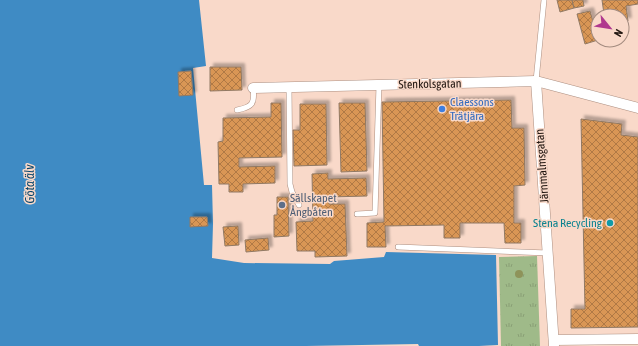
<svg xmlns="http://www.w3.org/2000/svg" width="638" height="346" font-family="'Asap Condensed',sans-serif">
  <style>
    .grass { fill: url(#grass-tufts) }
    .water { fill: #3f8bc4 }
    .building { fill: url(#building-cross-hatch); stroke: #907964; filter: url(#shadow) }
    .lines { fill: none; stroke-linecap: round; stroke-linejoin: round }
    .service-casing { stroke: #ad8f80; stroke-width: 6 }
    .minor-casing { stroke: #ad8f80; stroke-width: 11 }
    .service { stroke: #fff; stroke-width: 5 }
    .minor { stroke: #fff; stroke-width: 10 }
    .tree { fill: #8e935a }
    .shop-dot { fill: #3f7fe0; stroke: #f9d9c9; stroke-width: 1.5 }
    .service-dot { fill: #5c6f8a; stroke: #f9d9c9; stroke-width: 1.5 }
    .culture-dot { fill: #0f9aa8; stroke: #f9d9c9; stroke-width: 1.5 }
    .labels { text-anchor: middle; stroke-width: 3; stroke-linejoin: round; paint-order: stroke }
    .street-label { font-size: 12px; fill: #221711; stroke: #f9d9c9 }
    .shop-label { font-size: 12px; fill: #366cbe; stroke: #f9d9c9; text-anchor: start }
    .service-label { font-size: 12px; fill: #4e5e75; stroke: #f9d9c9; text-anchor: start }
    .culture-label { font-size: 12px; fill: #0d838f; stroke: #f9d9c9; text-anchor: end }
    .water-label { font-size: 13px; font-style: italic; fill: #0a456b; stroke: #f9d9c9 }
  </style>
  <defs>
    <pattern id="grass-tufts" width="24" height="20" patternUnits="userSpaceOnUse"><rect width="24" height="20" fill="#9fba89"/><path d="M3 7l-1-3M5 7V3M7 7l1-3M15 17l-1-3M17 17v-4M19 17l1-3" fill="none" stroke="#899f75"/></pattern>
    <pattern id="building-cross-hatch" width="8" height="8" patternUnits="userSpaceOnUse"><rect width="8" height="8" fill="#d99654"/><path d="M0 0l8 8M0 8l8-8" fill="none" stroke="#b07944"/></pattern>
    <filter id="shadow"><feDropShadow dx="3.5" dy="-3.5" stdDeviation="1" flood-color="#0004"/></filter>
  </defs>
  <rect width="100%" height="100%" fill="#f9d9c9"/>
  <polygon class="grass" points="537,256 540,346 501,346 499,257"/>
  <polygon class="water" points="0,0 199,0 206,66 193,68 204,185 212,185 213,224 212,258 244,263 330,264 334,261 384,257 386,252 496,255 498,345 479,346 419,346 418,344 306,346 0,346"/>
  <g class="building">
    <polygon points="557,0 572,0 574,8 560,12"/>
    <polygon points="572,0 583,0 584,6 574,8"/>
    <polygon points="602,0 638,0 638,4 626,6 628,21 622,21 622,16 615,16 615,12 604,14"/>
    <polygon points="590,11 598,40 585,44 577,14"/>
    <polygon points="210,67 241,67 242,90 210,91"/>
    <polygon points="191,71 193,95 179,96 178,72"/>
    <polygon points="511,100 512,128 524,128 525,185 514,186 514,223 521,223 521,243 505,243 504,223 460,223 460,238 444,238 444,225 385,226 386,247 367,247 367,223 384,222 382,102"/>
    <polygon points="271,103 281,103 282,157 239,158 239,167 275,166 275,183 243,184 243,192 229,192 229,184 219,184 218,142 223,141 223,118 271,117"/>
    <polygon points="339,103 365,103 367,171 341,172"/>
    <polygon points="300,104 326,104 327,165 294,166 293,130 300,130"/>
    <polygon points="581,119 622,124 621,135 638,137 638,327 571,328 571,309 585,309"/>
    <polygon points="328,173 328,179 366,178 367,196 329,197 329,204 345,204 347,256 315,257 315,251 297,251 296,222 313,221 312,174"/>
    <polygon points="277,197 288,197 289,236 274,237 274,215 277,215"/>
    <polygon points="190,217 207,217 208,226 190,227"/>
    <polygon points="238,226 239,245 225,246 223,227"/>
    <polygon points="268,238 269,250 246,252 245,240"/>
  </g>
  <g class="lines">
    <defs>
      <g id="service">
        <polyline points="536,81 544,0"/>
        <polyline points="289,87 290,184 292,192 299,205"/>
        <path d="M237 110C253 107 255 103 253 88"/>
        <polyline points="357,214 375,213 379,85"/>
        <polyline points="398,247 548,253"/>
      </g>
      <g id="minor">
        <polyline points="536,81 554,346"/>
        <polyline points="253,88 536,81 638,108"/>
        <polyline points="554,340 638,339"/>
      </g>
    </defs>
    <use href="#service" class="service-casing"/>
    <use href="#minor" class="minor-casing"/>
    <use href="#service" class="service"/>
    <use href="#minor" class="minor"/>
  </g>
  <circle class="tree" cx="519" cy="274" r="4"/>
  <circle class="shop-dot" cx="442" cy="109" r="4"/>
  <circle class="service-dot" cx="282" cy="205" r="4"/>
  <circle class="culture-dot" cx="610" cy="223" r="4"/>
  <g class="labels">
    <g class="street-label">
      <text transform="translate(430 84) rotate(-1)" y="4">Stenkolsgatan</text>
      <text transform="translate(542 166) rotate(-94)" y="4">Järnmalmsgatan</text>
    </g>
    <g class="shop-label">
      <text x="450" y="106">Claessons<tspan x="450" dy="14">Trätjära</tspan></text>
    </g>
    <g class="service-label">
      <text x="290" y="202">Sällskapet<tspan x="290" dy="14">Ångbåten</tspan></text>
    </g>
    <g class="culture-label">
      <text x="602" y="227">Stena Recycling</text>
    </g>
    <g class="water-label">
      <text transform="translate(29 184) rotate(-91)" y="5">Göta älv</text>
    </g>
  </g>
  <g transform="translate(610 28) rotate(120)"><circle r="19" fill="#f9d9c9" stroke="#a38b7f"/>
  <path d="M0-3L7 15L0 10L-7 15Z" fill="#b0398e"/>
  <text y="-6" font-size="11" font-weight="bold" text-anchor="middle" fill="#221711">N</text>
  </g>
</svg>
